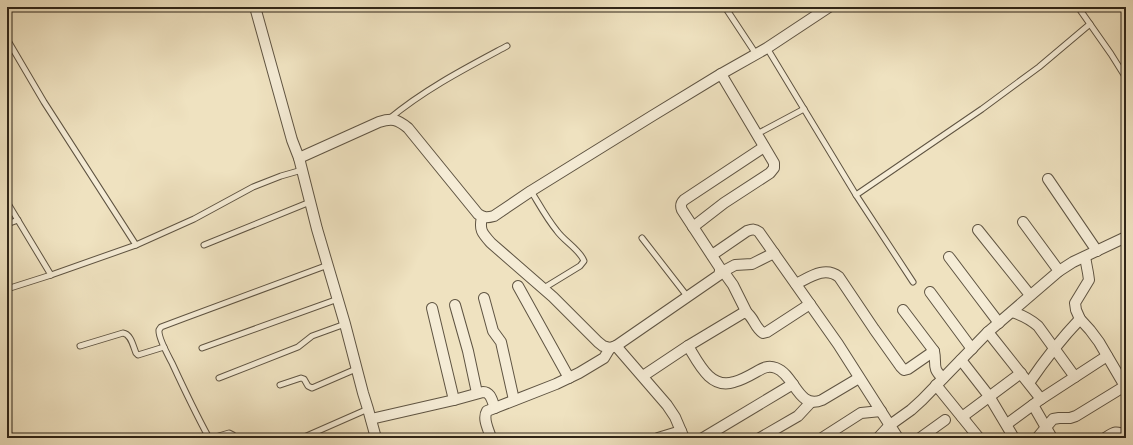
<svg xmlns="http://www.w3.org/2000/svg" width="1133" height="445" font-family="'Gentium Book Plus',serif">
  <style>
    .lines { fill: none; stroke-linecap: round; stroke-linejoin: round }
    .service-casing { stroke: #5f5442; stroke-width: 7 }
    .minor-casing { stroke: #5f5442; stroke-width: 12 }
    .service { stroke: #f5ecd6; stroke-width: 5 }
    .minor { stroke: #f5ecd6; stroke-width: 10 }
  </style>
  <rect width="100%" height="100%" fill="#efe2c0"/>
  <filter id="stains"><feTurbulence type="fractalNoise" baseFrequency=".005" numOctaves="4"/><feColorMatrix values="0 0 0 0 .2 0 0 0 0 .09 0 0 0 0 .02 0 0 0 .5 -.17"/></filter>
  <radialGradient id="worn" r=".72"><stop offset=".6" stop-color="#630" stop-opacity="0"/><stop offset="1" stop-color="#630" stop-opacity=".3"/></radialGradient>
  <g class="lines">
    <defs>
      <g id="service">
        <polyline points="725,7 756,54"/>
        <polyline points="1078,7 1111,54 1126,78"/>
        <polyline points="7,39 44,102 136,245"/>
        <polyline points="767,48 856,195 913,282"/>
        <path d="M389 119C425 89 466 68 507 46"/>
        <polyline points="757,134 804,109"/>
        <path d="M531 191C539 204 547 219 557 231 564 241 580 250 584 261L580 266 544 288"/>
        <polyline points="856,195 982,109 1039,67 1090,24"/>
        <polyline points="7,202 51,275"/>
        <polyline points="7,224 18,220"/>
        <polyline points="642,238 687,296"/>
        <polyline points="204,245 310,202"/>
        <polyline points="7,289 51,275 136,245 194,219 253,187 281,176 302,170"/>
        <path d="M80 346 123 333C131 334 133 346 136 353L138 355 164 347"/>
        <polyline points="202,348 338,299"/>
        <polyline points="219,378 298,347 312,336 345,324"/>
        <polyline points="280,385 301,378 304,379 308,386 312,388 356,369"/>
        <path d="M209 438C196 414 184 389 172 363 168 355 158 338 159 330L161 327 185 318 328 265"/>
        <polyline points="212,438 229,433 233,435 235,438"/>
        <polyline points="302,438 368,409"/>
      </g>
      <g id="minor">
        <polyline points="255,7 292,140 299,158 317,229 345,324 363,393 368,409 376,438"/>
        <path d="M299 158 379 122C392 118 397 119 408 128L478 214C484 218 487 218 494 216L531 191 652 116 721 74 767 48 829 7"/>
        <polyline points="1048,179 1097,251"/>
        <path d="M482 217C479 230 482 233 491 243L553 297 598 342 603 346 610 348 616 346 719 275 720 271V268L682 210C680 205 681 203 684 200L764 147"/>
        <polyline points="1023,222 1059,271"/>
        <polyline points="693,227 724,203 770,173 774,168 774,163 721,74"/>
        <polyline points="978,230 1030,295"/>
        <path d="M712 255 747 231C753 229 755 229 759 232L838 344 898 438"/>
        <polyline points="949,257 977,294 999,323"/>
        <polyline points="1085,257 1088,273 1089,280 1075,303 1076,310 1080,319 1090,330 1099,342 1126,388"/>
        <polyline points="723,271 733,285 747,313"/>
        <polyline points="720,273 735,265 752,264 774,253"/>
        <path d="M796 284C810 277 825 266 839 277L874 329 901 367 904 370 908 369 934 351"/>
        <polyline points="518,286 569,378"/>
        <polyline points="930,292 972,349"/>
        <polyline points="484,298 493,331 501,342 514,400"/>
        <polyline points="455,305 468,351 477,393"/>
        <polyline points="432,308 454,400"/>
        <path d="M903 310 934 351C937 364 931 368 943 378"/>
        <path d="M1012 312C1022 315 1030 319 1038 326L1075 377"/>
        <polyline points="988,332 1041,399"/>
        <polyline points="616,346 667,405 675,417 684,438"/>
        <path d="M688 346C698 362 710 390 734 382 742 380 749 376 756 372 763 368 768 365 776 368 795 375 798 410 822 400L859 378"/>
        <polyline points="961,360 989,396 1014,438"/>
        <path d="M643 376 688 346 743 313H747C754 318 755 328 763 333L767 332 810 304"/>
        <path d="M1029 383C1044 361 1061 339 1080 319"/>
        <polyline points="936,385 979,438"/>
        <polyline points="1033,405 1052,438"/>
        <polyline points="962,417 1021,373"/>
        <path d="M371 419 454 400 483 392C491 392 492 401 495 408"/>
        <polyline points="1007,424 1041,399 1107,356"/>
        <path d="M491 438C489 430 482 419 487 411L556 384 579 373 604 358 610 348"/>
        <polyline points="658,438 681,431"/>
        <polyline points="703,438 793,384"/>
        <polyline points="760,438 798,416 811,402"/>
        <polyline points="822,438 861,413 881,411"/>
        <polyline points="878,438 890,425 911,410 922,400 988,332 1059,271 1073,262 1126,237"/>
        <polyline points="920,438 945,420"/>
        <polyline points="1037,438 1053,419 1059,418 1070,418 1076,416 1125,386"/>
        <path d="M1105 438C1114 432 1116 430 1126 436"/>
      </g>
    </defs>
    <use href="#service" class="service-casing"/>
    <use href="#minor" class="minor-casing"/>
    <use href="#service" class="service"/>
    <use href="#minor" class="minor"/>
  </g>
  <rect width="1133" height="445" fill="none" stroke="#efe2c0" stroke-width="24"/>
  <rect x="8" y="8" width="1117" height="429" fill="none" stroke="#2f2518" stroke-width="2"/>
  <rect x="12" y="12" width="1109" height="421" fill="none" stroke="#2f2518"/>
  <rect width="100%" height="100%" filter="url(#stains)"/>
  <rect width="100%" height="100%" fill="url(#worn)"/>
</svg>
